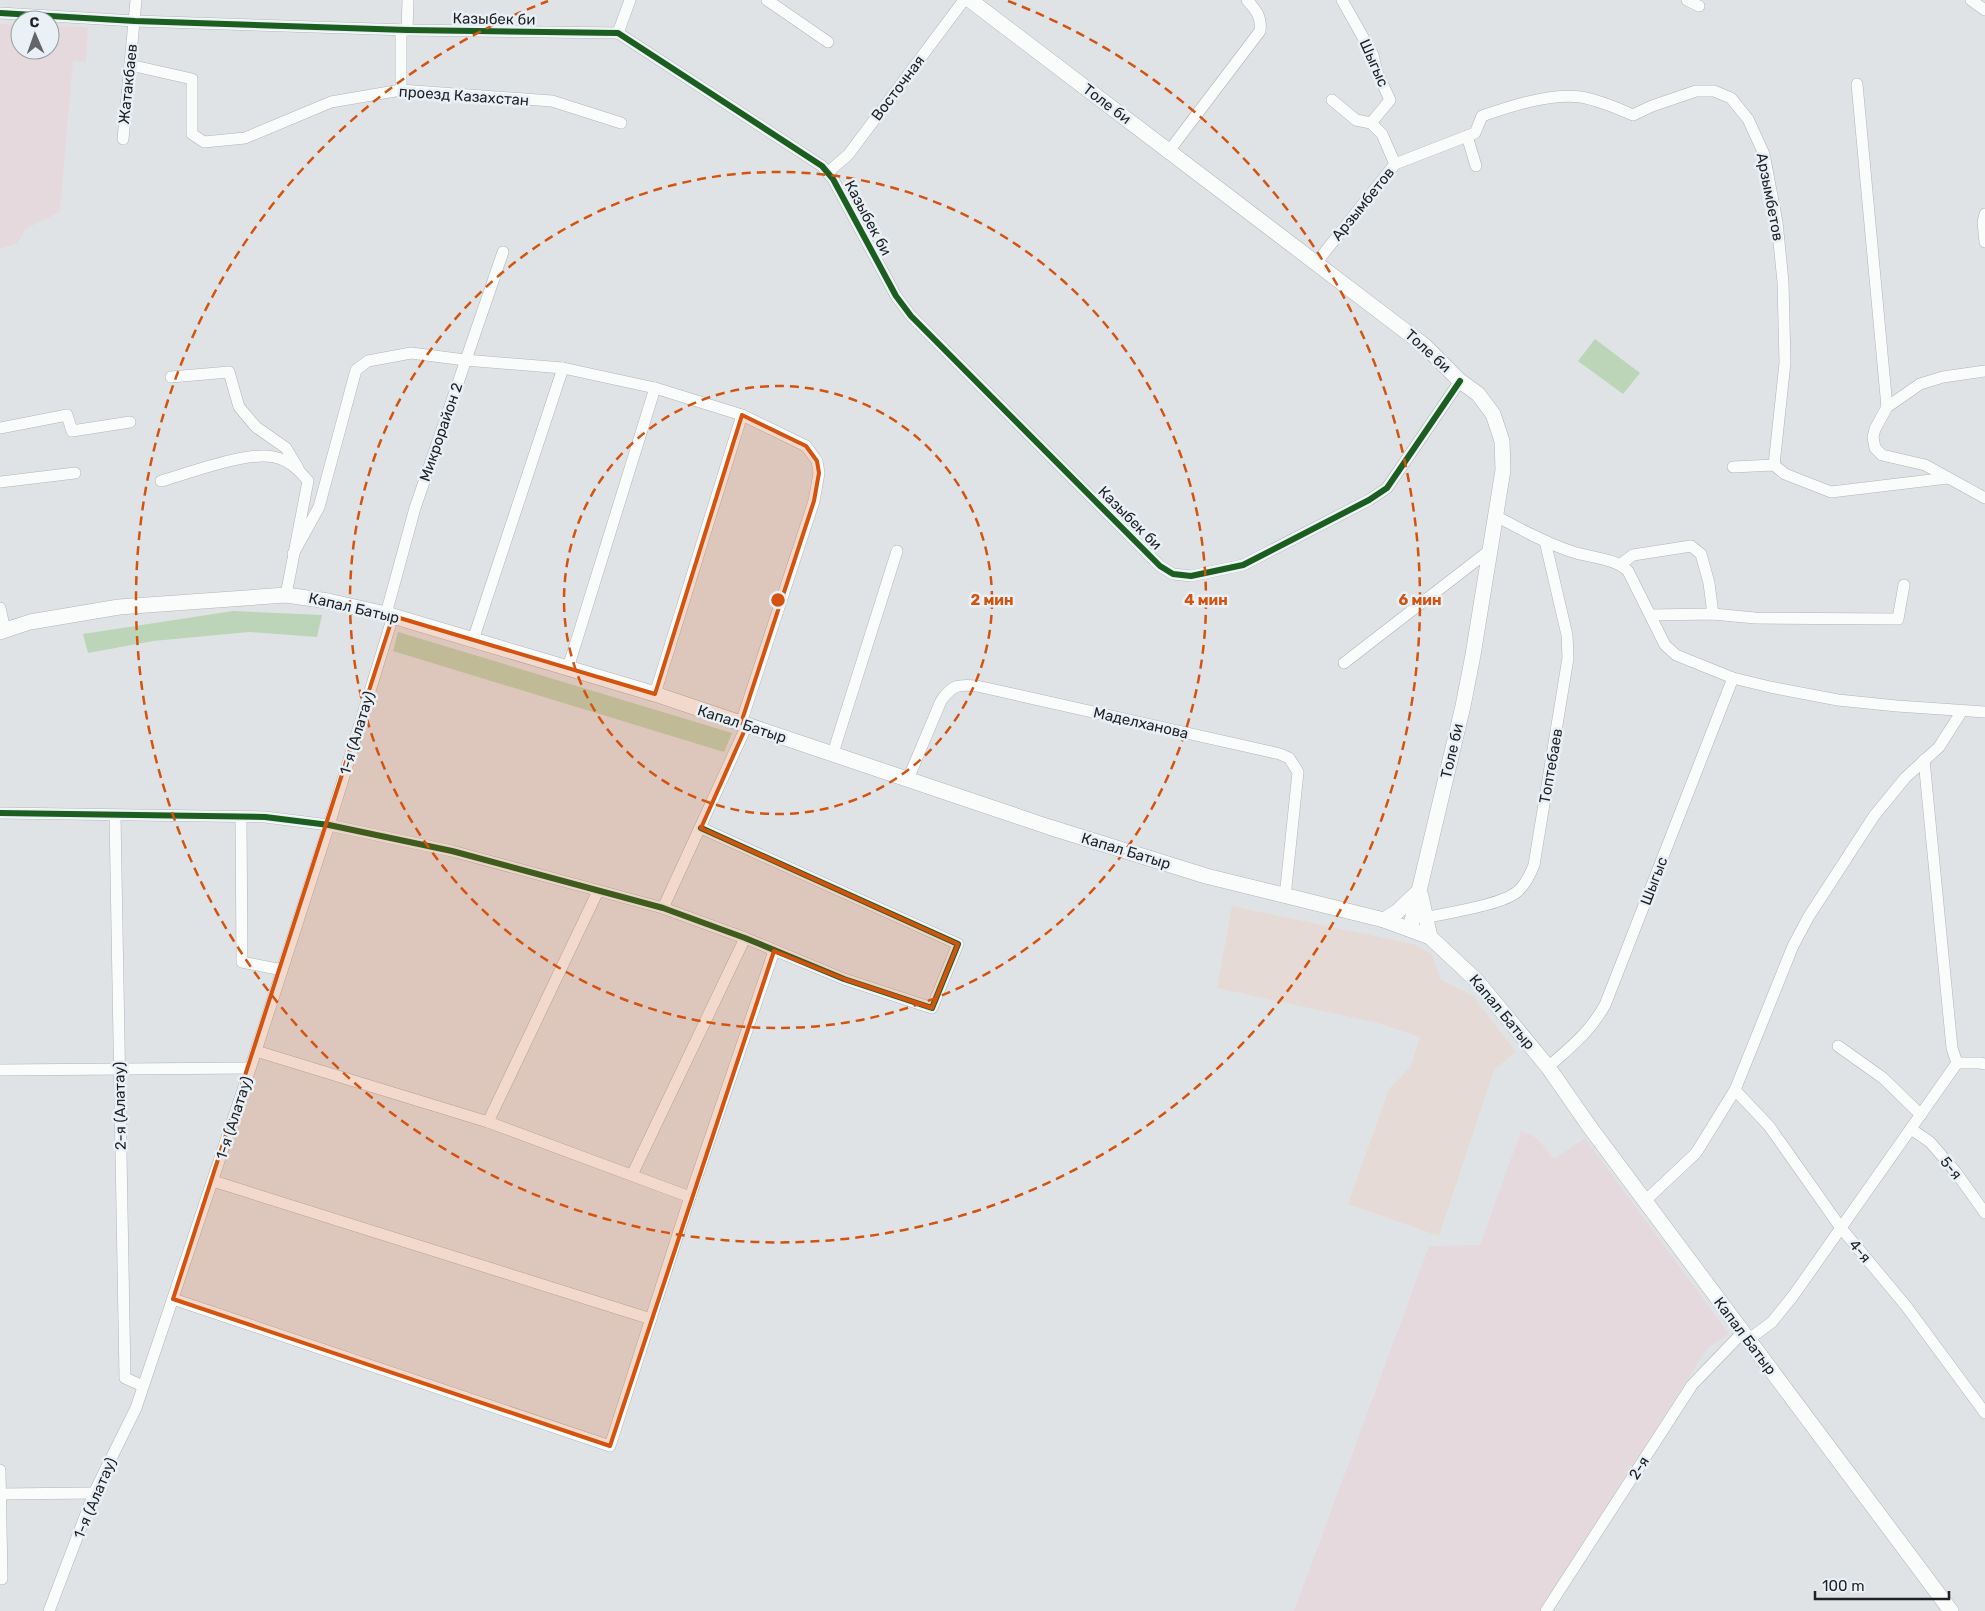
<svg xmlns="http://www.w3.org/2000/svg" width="1985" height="1611" font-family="Rubik,sans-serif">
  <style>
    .industrial { fill: #e6dad6 }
    .medical { fill: #e6d9dd }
    .green { fill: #bcd4b8 }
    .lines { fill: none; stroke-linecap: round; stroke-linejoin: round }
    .minor-casing { stroke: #b1b4b6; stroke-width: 12 }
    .major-casing { stroke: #b1b4b6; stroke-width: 16 }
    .minor { stroke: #fafbfb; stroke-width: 11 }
    .major { stroke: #fafbfb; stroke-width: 15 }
    .cycleway-casing { stroke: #e9f1f7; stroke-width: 9 }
    .cycleway { stroke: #1b5e20; stroke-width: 6 }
    .marked { fill: #d4530e; fill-opacity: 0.2; stroke: #d4530e; stroke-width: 4; stroke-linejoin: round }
    .ring { fill: none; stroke: #d4530e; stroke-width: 2.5; stroke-dasharray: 9 6 }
    .labels { text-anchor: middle; stroke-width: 5; stroke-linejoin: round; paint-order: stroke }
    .street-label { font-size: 15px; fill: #1f2124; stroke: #e9f1f7 }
    .centre { fill: #d4530e; stroke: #e9f1f7; stroke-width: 2.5 }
    .ring-label { font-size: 15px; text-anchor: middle; font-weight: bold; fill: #d4530e; stroke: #e9f1f7; stroke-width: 5; stroke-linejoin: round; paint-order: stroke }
  </style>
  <rect width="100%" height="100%" fill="#e0e3e6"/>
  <polygon class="industrial" points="1232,906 1413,944 1432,954 1440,979 1473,996 1516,1052 1494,1070 1439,1236 1348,1204 1389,1089 1411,1066 1420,1037 1378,1023 1217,988"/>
  <g class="medical">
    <polygon points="0,24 20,25 20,50 50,50 50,26 88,27 86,62 73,61 60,212 25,229 18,243 0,249"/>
    <polygon points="1521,1131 1537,1138 1554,1159 1585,1138 1729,1334 1707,1349 1539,1611 1294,1611 1429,1246 1480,1245"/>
  </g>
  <g class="green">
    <polygon points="1595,339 1640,373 1623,394 1578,361"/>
    <polygon points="233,611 322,615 317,637 249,632 153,641 88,653 83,634"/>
    <polygon points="398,632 732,733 724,752 393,651"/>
  </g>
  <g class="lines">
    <defs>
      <g id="minor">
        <polyline points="767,0 828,42"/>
        <polyline points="1342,0 1373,55 1377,72 1390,100 1371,123"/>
        <polyline points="1687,0 1699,6"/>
        <polyline points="1971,0 1985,10"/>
        <polyline points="0,13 135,21 407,30 618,33 822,166 833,179 896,296 911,316 1160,566 1173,574 1191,576 1243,565 1369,500 1387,488 1460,381"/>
        <polyline points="401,30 401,90"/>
        <polyline points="407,30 408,0"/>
        <polyline points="618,33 630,0"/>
        <polyline points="130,65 192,79 192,134 204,142 245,138 331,102 401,90 552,101 621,123"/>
        <polyline points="1857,84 1887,407"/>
        <polyline points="1332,100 1356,120 1371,123 1382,134 1395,164"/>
        <polyline points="1467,136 1476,166"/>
        <polyline points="123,139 136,0"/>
        <path d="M1169 151 1260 31C1262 17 1256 10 1247 0"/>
        <polyline points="828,172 848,155 964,0"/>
        <polyline points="1985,214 1983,222 1985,242"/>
        <path d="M1316 263 1395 164 1475 133 1482 116C1511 106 1550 93 1581 97 1599 100 1617 108 1633 115L1652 106 1696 91H1714L1731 98 1743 113 1748 119 1764 154 1777 222 1783 282 1785 363 1774 465"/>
        <polyline points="1985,371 1943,377 1920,384 1887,407 1875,429 1873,437 1875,448 1882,455 1925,465 1985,498"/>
        <polyline points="171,377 229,372 239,407 256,427 286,448 298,468"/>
        <polyline points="0,428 67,415 72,431 130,422"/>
        <polyline points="1733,467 1774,465 1785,474 1831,492 1948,478"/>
        <path d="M161 481C189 473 247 451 274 457 289 460 299 470 308 481L286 595"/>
        <polyline points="0,482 75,473"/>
        <path d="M1496 516C1520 529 1544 542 1570 551 1589 558 1613 557 1628 571L1665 645 1676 655 1733 678 1770 687 1838 700 1897 706 1985 712"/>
        <polyline points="293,554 319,507 356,370 368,361 411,353 465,360 563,368 655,388 742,415 806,446 817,461 819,473 814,501 741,723"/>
        <polyline points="1621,564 1633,555 1691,546 1701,554 1709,583 1713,614"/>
        <polyline points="0,608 5,630"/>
        <polyline points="386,614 415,508 503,252"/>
        <polyline points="1650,615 1713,614 1755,618 1898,619 1904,585"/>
        <polyline points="473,640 563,368"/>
        <polyline points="1344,663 1490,550"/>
        <polyline points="568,668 655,388"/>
        <polyline points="655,694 742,415"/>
        <polyline points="833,753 897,551"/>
        <polyline points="1924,760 1952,1048 1957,1063"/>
        <path d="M908 779 941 701C952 685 958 684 977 686L1280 754 1289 758 1298 772 1285 897"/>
        <polyline points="0,813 265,817 329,825 452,851 663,908 745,938 844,979 932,1008 958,944 701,828"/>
        <polyline points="115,815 125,1378 143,1386"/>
        <polyline points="241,817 242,962 282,970"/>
        <polyline points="663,908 747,725"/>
        <path d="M1425 918C1446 913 1503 905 1518 891 1526 884 1530 875 1534 865L1568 658 1567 635 1545 541"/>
        <polyline points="1838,1046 1883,1078 1921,1115"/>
        <polyline points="256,1051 488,1122 690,1197"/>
        <polyline points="1957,1063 1980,1063 1985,1064"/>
        <path d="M1548 1067C1571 1047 1590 1032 1605 1005L1733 678"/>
        <polyline points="0,1070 250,1068"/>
        <polyline points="1735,1090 1769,1126 1841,1228 1906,1306 1985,1413"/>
        <polyline points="488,1122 598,891"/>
        <polyline points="1911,1129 1930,1142 1955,1171 1985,1213"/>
        <polyline points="632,1175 745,938"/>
        <polyline points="213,1181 651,1319"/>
        <polyline points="1645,1201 1696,1153 1735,1090 1793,946 1809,916 1874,816 1905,778 1939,747 1962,711"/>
        <polyline points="173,1299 610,1446 690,1197 774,951"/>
        <polyline points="1748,1340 1772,1322 1793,1296 1957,1063"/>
        <polyline points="0,1470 2,1579"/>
        <polyline points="0,1494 94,1493"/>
        <polyline points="49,1611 94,1493 136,1408 256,1051 329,825 393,616"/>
        <polyline points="1546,1611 1692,1385 1743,1332"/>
      </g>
      <g id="major">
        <polyline points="970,0 1425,346 1460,381 1478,394 1493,414 1502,441 1503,470 1473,655 1463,706 1410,929"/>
        <polyline points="0,632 30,622 119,607 286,595 328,601 386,614 655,694 1049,827 1206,876 1384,920 1430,937 1477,981 1548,1067 1589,1126 1951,1611"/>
        <polyline points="1421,896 1430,937"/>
        <polyline points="1384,920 1397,912 1419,891"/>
      </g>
    </defs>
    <use href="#minor" class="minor-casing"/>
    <use href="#major" class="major-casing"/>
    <use href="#minor" class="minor"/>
    <use href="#major" class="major"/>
    <defs>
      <g id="cycleway">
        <polyline points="0,13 135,21 407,30 618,33 822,166 833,179 896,296 911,316 1160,566 1173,574 1191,576 1243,565 1369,500 1387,488 1460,381"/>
        <polyline points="0,813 265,817 329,825 452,851 663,908 745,938 844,979 932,1008 958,944 701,828"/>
      </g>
    </defs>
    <use href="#cycleway" class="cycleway-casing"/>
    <use href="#cycleway" class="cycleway"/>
  </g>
  <path class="marked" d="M742 415 806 446 817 461 819 473 814 501 741 723 747 725 701 828 958 944 932 1008 844 979 774 951 610 1446 173 1299 393 616 655 694Z"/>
  <g class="ring">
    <circle cx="778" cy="600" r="214"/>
    <circle cx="778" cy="600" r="428"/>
    <path d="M1008 1A642 642 0 1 1 548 1"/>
  </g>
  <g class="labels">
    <g class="street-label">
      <text transform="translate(494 19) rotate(1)" y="5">Казыбек би</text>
      <text transform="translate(1374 63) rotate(66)" y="5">Шыгыс</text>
      <text transform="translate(128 84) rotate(-84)" y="5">Жатакбаев</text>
      <text transform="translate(898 88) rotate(-53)" y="5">Восточная</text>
      <text transform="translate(464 96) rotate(4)" y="5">проезд Казахстан</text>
      <text transform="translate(1107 104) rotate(37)" y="5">Толе би</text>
      <text transform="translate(1770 197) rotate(79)" y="5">Арзымбетов</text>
      <text transform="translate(1363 204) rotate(-51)" y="5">Арзымбетов</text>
      <text transform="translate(868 218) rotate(62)" y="5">Казыбек би</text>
      <text transform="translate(1428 351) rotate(42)" y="5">Толе би</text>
      <text transform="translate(441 432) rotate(-71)" y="5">Микрорайон 2</text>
      <text transform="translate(1130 518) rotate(45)" y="5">Казыбек би</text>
      <text transform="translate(354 608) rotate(13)" y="5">Капал Батыр</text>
      <text transform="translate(1141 723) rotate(13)" y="5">Маделханова</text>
      <text transform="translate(742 724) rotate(18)" y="5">Капал Батыр</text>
      <text transform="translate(357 733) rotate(-73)" y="5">1-я (Алатау)</text>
      <text transform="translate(1452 751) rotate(-77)" y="5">Толе би</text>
      <text transform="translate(1551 766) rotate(-80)" y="5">Топтебаев</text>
      <text transform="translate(1126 851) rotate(17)" y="5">Капал Батыр</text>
      <text transform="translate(1654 881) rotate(-69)" y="5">Шыгыс</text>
      <text transform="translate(1502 1012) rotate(50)" y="5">Капал Батыр</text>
      <text transform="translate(120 1106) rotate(-91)" y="5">2-я (Алатау)</text>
      <text transform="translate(234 1118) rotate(-72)" y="5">1-я (Алатау)</text>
      <text transform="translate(1951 1168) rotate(51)" y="5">5-я</text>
      <text transform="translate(1860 1251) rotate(50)" y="5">4-я</text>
      <text transform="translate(1745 1336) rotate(53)" y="5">Капал Батыр</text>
      <text transform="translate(1639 1468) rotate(-58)" y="5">2-я</text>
      <text transform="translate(95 1498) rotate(-67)" y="5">1-я (Алатау)</text>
    </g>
  </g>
  <circle cx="778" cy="600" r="8" class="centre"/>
  <g class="ring-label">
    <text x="992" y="605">2 мин</text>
    <text x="1206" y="605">4 мин</text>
    <text x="1420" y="605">6 мин</text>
  </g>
  <g transform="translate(35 35) rotate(358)"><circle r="24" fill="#e9f1f7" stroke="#989ea3"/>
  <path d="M0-4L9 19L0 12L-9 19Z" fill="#636568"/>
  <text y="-8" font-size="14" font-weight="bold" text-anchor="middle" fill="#1f2124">С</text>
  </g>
  <path d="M1815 1591v8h134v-8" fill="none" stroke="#1f2124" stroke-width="2.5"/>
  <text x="1822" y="1591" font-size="15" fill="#1f2124" stroke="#e9f1f7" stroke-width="4" paint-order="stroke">100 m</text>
</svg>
